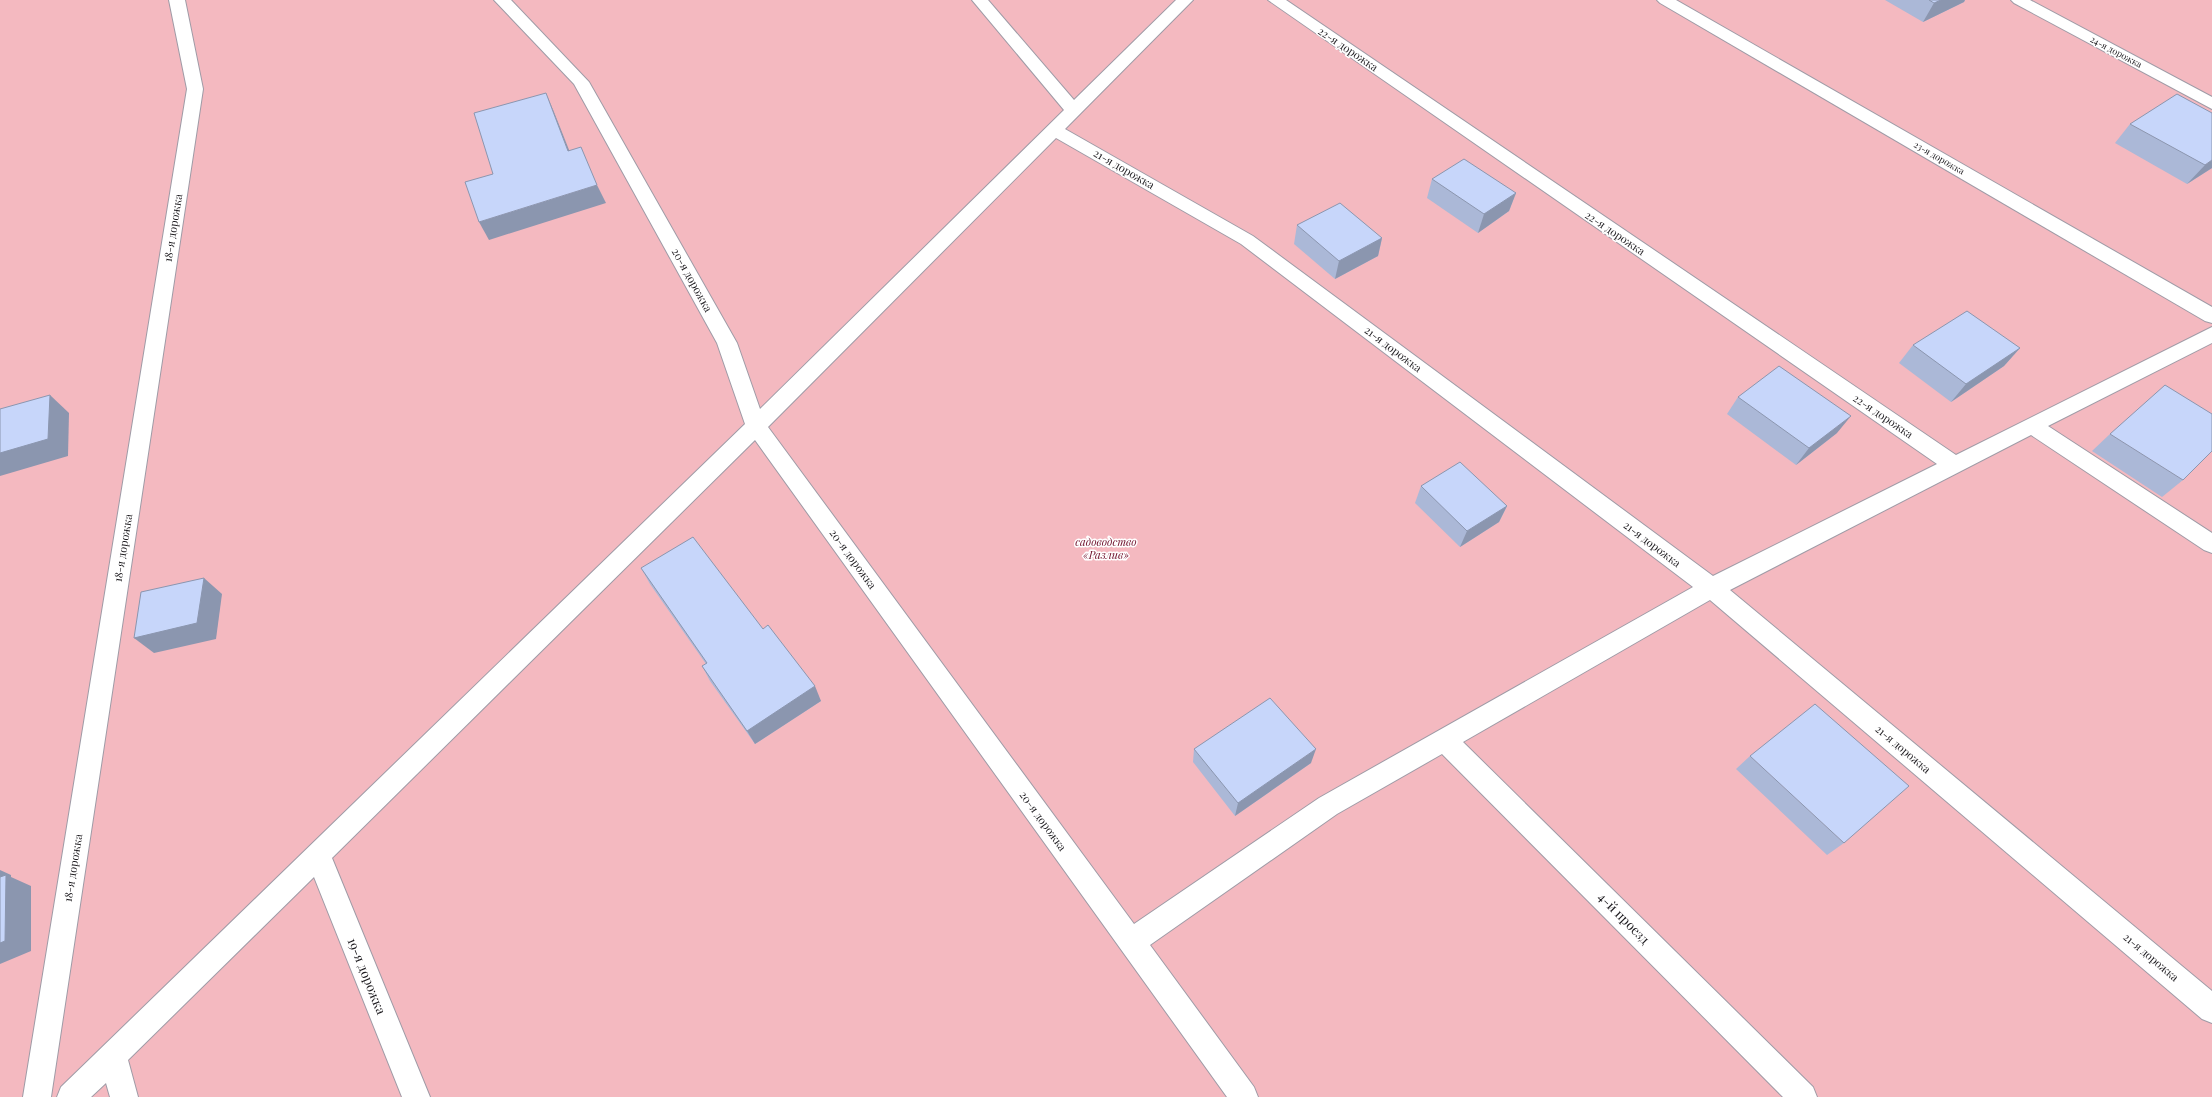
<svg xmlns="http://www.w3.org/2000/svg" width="2212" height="1097" font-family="'Playfair Display',serif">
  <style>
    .green { fill: #f4b9c0 }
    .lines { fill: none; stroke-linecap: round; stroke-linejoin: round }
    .minor-casing { stroke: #9f9ba6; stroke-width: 2 }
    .minor { fill: #fff; fill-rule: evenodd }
    .wall { fill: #abb8d7 }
    .shaded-wall { fill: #8b96af }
    .building { fill: #c7d6fa; stroke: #8b96af }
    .labels { text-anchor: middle; stroke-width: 3; stroke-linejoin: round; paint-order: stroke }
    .far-street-label { font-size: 9px; fill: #1b191d; stroke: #fff }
    .street-label { font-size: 11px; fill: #1b191d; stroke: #fff }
    .park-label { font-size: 11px; font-style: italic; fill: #6f102b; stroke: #fff }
    .near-street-label { font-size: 13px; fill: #1b191d; stroke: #fff }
  </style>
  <rect width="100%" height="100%" fill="#f6f2ff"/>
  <rect class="green" x="0" y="0" width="2212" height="1097"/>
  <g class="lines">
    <defs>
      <g id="minor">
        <polygon points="169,0 185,0 203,89 51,1097 23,1097 187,89"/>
        <path d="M494 0H511L589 82 737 343 760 409 1064 110 972 0H988L1074 100 1176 0H1193L1065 129 1253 236 1713 576 1937 464 1268 0H1286L1956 455 2212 327V343L2048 426 2212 533V553L2204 550 2031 435 1730 590 2212 991V1023L2202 1019 1710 600 1463 742 1813 1087 1817 1097H1783L1442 754 1337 814 1150 945 1254 1087 1258 1097H1227L755 440 332 858 430 1097H402L314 877 128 1060 138 1097H110L106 1083 91 1097H57L61 1087 745 424 717 343 574 84ZM1056 138 1241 244 1693 587 1319 798 1134 924 768 427Z"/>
        <polygon points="1657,0 1676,0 2212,307 2212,323 2205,321 1660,3"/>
        <polygon points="2011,0 2030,0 2212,97 2212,109 2014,3"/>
      </g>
    </defs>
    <use href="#minor" class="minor-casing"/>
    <use href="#minor" class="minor"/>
  </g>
  <g class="wall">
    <polygon points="1885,0 1965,0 1964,2 1923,22"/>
    <polygon points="2130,124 2212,168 2187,184 2115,143"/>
    <polygon points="1432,179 1516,193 1509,211 1478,233 1427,198"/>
    <polygon points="1297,225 1382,238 1378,256 1335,279 1294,244"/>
    <polygon points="1913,345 2020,348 2004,366 1951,402 1899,363"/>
    <polygon points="1738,397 1837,433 1796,465 1727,414"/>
    <polygon points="2110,434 2183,480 2162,497 2092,451"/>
    <polygon points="1421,486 1507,506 1499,522 1460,547 1415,503"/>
    <polygon points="641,568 763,629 821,701 755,744 710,681 702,666 706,664 650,584"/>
    <polygon points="1194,749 1311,763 1235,816 1193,762"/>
    <polygon points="1750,756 1844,843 1827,855 1736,769"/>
  </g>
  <g class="shaded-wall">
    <polygon points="1941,0 1965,0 1964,2 1923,22 1934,3"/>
    <polygon points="546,93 554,112 577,170 568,151"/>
    <polygon points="2212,160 2212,168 2187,184 2205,165"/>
    <polygon points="597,185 606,203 489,240 479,222"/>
    <polygon points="1516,193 1509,211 1478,233 1484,214"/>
    <polygon points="1382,238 1378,256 1335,279 1339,261"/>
    <polygon points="2020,348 2004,366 1951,402 1966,384"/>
    <polygon points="50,395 69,413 68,456 0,476 0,453"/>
    <polygon points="1851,416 1837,433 1796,465 1809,448"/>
    <polygon points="1507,506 1499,522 1460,547 1467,531"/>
    <polygon points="204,578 222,594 216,639 154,653 134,638"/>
    <polygon points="815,686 821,701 755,744 747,731"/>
    <polygon points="1316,749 1311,763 1235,816 1238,803"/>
    <polygon points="0,870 11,875 11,877 31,886 31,951 0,964"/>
  </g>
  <g class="building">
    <polygon points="1929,0 1941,0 1934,3"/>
    <polygon points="546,93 568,151 581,147 597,185 479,222 465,182 493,174 474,113"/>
    <polygon points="2177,94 2212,113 2212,160 2205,165 2130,124"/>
    <polygon points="1464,159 1516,193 1484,214 1432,179"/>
    <polygon points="1340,203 1382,238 1339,261 1297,225"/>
    <polygon points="1967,311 2020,348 1966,384 1913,345"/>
    <polygon points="1779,366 1851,416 1809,448 1738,397"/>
    <polygon points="2165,385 2212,414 2212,451 2183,480 2110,434"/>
    <polygon points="50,395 48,439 0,453 0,409"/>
    <polygon points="1460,462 1507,506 1467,531 1421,486"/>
    <polygon points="693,537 763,629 768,625 815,686 747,731 702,666 707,663 641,568"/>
    <polygon points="204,578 197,623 134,638 141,592"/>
    <polygon points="1270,698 1316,749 1238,803 1194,749"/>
    <polygon points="1815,704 1909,786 1844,843 1750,756"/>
    <polygon points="6,875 5,941 0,943 0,877"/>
  </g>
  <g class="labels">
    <g class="far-street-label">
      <text transform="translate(2116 52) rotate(28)" y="3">24-я дорожка</text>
      <text transform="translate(1939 158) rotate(30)" y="3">23-я дорожка</text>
    </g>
    <g class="street-label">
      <text transform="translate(1348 49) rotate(34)" y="4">22-я дорожка</text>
      <text transform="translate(1124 169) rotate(30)" y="4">21-я дорожка</text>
      <text transform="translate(173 228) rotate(-81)" y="4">18-я дорожка</text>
      <text transform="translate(1615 233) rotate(34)" y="4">22-я дорожка</text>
      <text transform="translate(692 280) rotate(61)" y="4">20-я дорожка</text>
      <text transform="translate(1393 349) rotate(37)" y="4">21-я дорожка</text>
      <text transform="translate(1883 416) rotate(34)" y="4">22-я дорожка</text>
      <text transform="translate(1652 544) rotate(37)" y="4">21-я дорожка</text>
      <text transform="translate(123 548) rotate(-81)" y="4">18-я дорожка</text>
      <text transform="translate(853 559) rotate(54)" y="4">20-я дорожка</text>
      <text transform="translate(1903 749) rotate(40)" y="4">21-я дорожка</text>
      <text transform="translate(1043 821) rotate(54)" y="4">20-я дорожка</text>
      <text transform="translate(73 868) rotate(-81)" y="4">18-я дорожка</text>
      <text transform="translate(2151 957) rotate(40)" y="4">21-я дорожка</text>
    </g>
    <g class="park-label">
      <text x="1106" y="546">садоводство<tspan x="1106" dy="13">«Разлив»</tspan></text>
    </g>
    <g class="near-street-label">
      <text transform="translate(1624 918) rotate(45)" y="5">4-й проезд</text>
      <text transform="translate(367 976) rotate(68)" y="5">19-я дорожка</text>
    </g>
  </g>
</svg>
